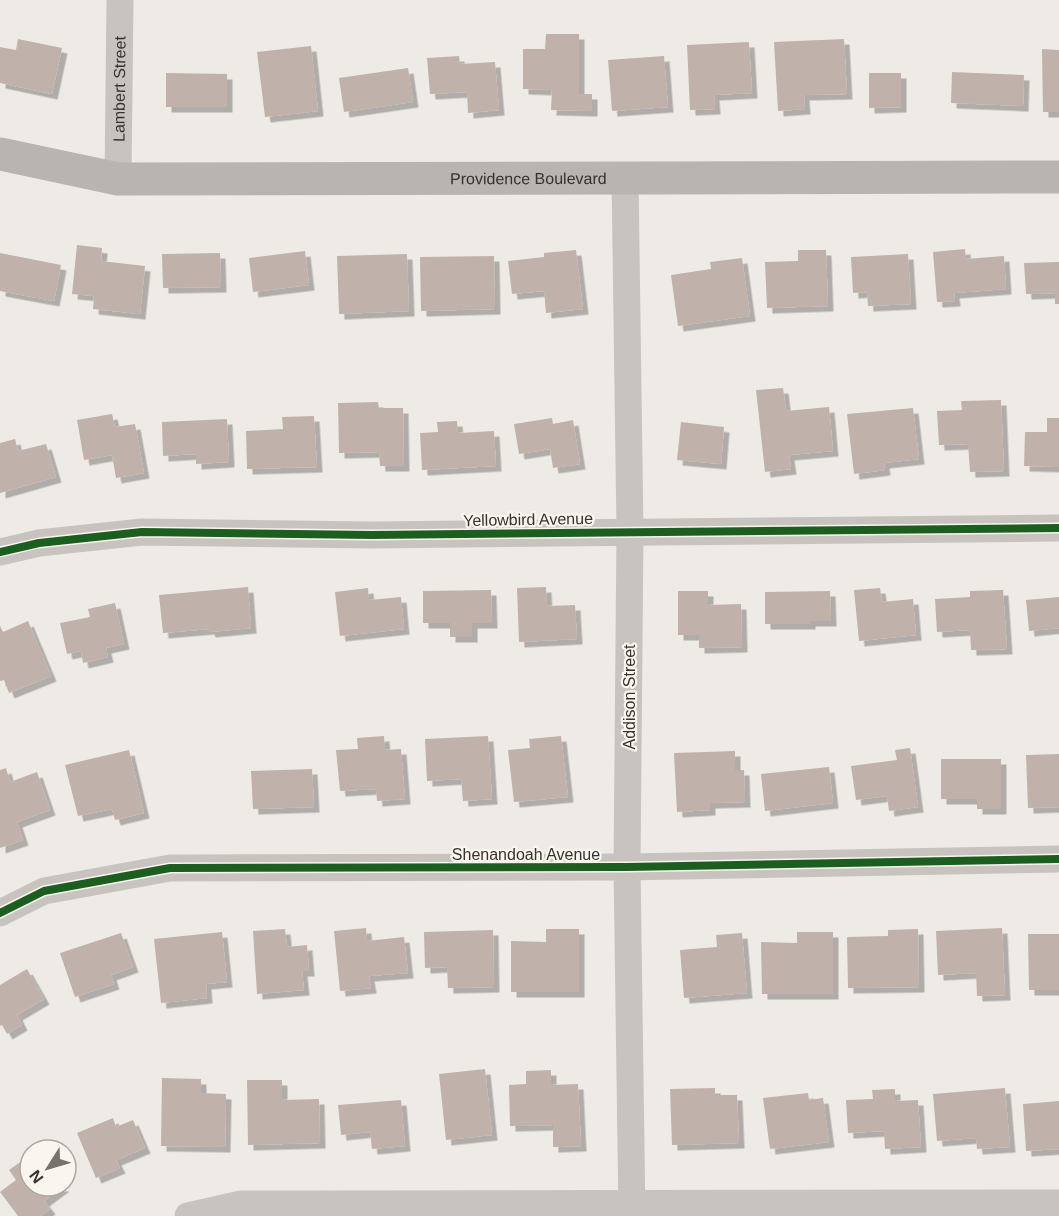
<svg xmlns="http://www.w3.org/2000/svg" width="1059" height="1216" font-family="Helvetica,sans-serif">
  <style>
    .building { fill: #c0b2aa; filter: url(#shadow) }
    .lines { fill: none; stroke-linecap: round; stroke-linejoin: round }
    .street { stroke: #c8c3be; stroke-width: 27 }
    .secondary { stroke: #b8b4af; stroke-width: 33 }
    .cycleway-casing { stroke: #f9f5ef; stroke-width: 11 }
    .cycleway { stroke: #1b5e20; stroke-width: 8 }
    .labels { text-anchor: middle; stroke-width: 4.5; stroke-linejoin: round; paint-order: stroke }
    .street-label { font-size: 16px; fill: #39312c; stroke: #f9f5ef }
  </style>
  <defs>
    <filter id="shadow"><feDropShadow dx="5.5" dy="5.5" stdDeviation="0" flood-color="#0004"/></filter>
  </defs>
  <rect width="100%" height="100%" fill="#eeebe6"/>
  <g class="building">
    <polygon points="546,34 579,34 579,94 592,94 592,111 551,110 552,90 523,89 523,49 545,49"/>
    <polygon points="18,39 62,48 52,94 0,83 0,47 16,50"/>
    <polygon points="844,39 847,94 804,95 805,109 778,111 774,42"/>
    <polygon points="749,42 752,93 714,95 715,109 690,110 687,45"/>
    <polygon points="311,46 318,111 265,117 257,52"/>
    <polygon points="1042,49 1059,50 1059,112 1043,112"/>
    <polygon points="459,56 460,64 495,62 499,110 468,113 467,92 430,94 427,58"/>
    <polygon points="664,56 668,107 612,111 608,60"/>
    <polygon points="408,68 413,102 344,112 339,78"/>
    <polygon points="952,72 1024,75 1023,106 951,103"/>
    <polygon points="166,73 227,74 227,107 166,107"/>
    <polygon points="869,73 901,73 901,107 869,108"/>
    <polygon points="77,245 102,248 101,261 145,266 140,314 93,309 94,296 72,294"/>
    <polygon points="965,249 966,259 1004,256 1006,289 954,293 955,301 937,302 933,252"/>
    <polygon points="576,250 583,309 546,313 544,291 512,294 508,261 544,257 544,253"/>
    <polygon points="798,250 826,250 828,306 767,308 765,262 798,261"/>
    <polygon points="305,251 309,285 253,292 249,258"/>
    <polygon points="0,253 61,265 54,301 0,291"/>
    <polygon points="220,253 221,287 163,288 162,254"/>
    <polygon points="407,254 409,311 339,314 337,256"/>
    <polygon points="908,254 911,304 868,306 867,292 853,293 851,257"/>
    <polygon points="494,256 495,309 421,311 420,257"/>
    <polygon points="742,258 750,316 678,326 671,275 711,269 710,262"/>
    <polygon points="1059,262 1059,304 1055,304 1055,293 1026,294 1024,263"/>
    <polygon points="783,388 786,411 829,407 833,451 789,455 791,469 765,472 756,390"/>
    <polygon points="1001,400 1004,471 970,472 968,444 939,445 937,411 962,410 961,401"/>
    <polygon points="378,402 379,408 403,408 404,466 380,466 379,452 339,453 338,403"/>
    <polygon points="913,408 919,459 884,463 885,470 854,474 847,414"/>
    <polygon points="112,414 115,427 135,424 144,473 116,478 112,455 84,460 77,420"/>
    <polygon points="314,416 317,467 247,469 246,431 283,429 282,417"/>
    <polygon points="552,418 553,424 573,420 580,464 553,468 550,449 519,454 514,424"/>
    <polygon points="1047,418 1059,418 1059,467 1024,466 1025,432 1047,432"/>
    <polygon points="227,419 229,462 196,464 196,454 163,456 162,422"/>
    <polygon points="457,421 458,433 494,431 496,466 422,470 420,433 438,432 437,422"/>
    <polygon points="681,422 724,427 721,464 677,460"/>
    <polygon points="15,439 18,451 46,444 56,477 0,493 0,443"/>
    <polygon points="248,587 251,628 210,632 209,629 163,633 159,595"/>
    <polygon points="546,587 547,606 575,605 577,639 519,642 517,588"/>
    <polygon points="368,588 369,600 401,597 404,629 340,636 335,592"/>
    <polygon points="880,588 882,602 913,599 916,635 859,641 854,590"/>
    <polygon points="491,590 492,623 472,623 472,637 450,637 450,623 423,623 423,591"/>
    <polygon points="1003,590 1007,649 971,650 970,630 937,632 935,599 970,597 970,591"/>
    <polygon points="678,591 708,591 708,605 741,604 742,647 699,648 699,635 678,635"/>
    <polygon points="830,591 831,621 810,621 810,624 765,624 765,592"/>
    <polygon points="1059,597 1059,628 1029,631 1026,600"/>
    <polygon points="115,603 124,644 106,648 108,657 83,663 81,651 67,654 60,623 90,617 88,609"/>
    <polygon points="28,621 51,676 9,693 4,680 0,681 0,626 3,632"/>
    <polygon points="384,736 385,750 401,749 405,799 377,801 376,789 340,791 336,750 358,749 357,738"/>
    <polygon points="488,736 492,799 463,801 461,779 427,781 425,739"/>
    <polygon points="561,736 568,797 514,802 508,750 530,748 529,739"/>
    <polygon points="910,748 918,807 889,811 887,796 856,800 851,766 897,760 895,750"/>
    <polygon points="129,750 144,813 115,820 112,809 78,816 65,765"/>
    <polygon points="735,751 735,770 744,770 745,802 710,803 710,810 677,812 674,753"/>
    <polygon points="1059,754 1059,807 1028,808 1026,755"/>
    <polygon points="941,759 1001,759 1001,809 977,809 977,799 941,799"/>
    <polygon points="829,767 833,803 765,811 761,774"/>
    <polygon points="6,768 10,782 37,772 50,810 17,822 23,840 0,848 0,770"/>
    <polygon points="312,769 314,807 253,809 251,771"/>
    <polygon points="366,928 367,941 404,937 408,973 369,976 371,988 340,991 334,931"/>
    <polygon points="1002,928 1005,995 977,996 976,973 938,975 936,931"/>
    <polygon points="285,929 287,947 307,945 309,971 302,971 304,990 257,994 253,931"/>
    <polygon points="546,929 579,929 579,992 511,992 511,941 546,942"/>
    <polygon points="918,929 919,987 848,988 847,937 888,936 888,930"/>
    <polygon points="493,930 494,987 448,988 447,967 425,968 424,932"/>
    <polygon points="222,932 227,982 206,984 207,998 161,1003 154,939"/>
    <polygon points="797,932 833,932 833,994 762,994 761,942 797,943"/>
    <polygon points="121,933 133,967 111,975 114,984 75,997 60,953"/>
    <polygon points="742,933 747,993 684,998 680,950 717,947 716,935"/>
    <polygon points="1028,934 1059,934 1059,990 1029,990"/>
    <polygon points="27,969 44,999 17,1015 22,1025 7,1034 2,1025 0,1026 0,985"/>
    <polygon points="485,1069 492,1135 446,1140 439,1074"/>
    <polygon points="551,1070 551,1085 578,1084 581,1146 553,1147 553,1125 510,1126 509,1085 526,1084 526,1071"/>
    <polygon points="162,1078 201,1079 201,1093 226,1094 225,1147 161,1146"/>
    <polygon points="247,1080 282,1080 282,1100 319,1099 320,1143 248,1145"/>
    <polygon points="715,1088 715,1095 737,1095 739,1143 672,1145 670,1089"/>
    <polygon points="1005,1088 1010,1147 977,1149 976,1138 937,1141 933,1094"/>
    <polygon points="895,1089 895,1101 918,1100 921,1147 885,1149 884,1131 848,1133 846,1100 873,1099 872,1090"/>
    <polygon points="808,1093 809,1100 823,1098 829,1142 770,1149 763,1098"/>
    <polygon points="401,1100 405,1146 372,1149 370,1132 341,1135 338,1105"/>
    <polygon points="1059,1101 1059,1149 1026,1151 1023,1104"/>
    <polygon points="113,1118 116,1127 133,1120 145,1148 116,1160 120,1168 96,1178 77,1133"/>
    <polygon points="26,1158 30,1163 30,1186 64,1186 44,1201 50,1209 40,1216 18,1216 0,1192 16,1180 9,1170"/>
  </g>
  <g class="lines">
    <g class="street">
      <polyline points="625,178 630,531 627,867 632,1216"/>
      <path id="s1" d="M118 179 120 0"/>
      <polyline points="0,552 39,543 142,532 372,535 1059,528"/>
      <polyline points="0,913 44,891 170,868 627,867 1059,859"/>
      <polyline points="188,1216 241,1204 1059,1203"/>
    </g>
    <path class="secondary" id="s2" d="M0 154 118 179 1059 177"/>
    <defs>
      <g id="cycleway">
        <polyline points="0,552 39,543 142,532 372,535 1059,528"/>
        <polyline points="0,913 44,891 170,868 627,867 1059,859"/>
      </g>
    </defs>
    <use href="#cycleway" class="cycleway-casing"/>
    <use href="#cycleway" class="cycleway"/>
  </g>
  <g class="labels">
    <g class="street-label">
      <text dy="6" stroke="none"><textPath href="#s1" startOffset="90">Lambert Street</textPath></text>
      <text dy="6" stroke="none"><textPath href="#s2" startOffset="531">Providence Boulevard</textPath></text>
      <text transform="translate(528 519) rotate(-1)" y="6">Yellowbird Avenue</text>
      <text transform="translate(629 697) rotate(-90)" y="6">Addison Street</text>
      <text x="526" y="860">Shenandoah Avenue</text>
    </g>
  </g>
  <g transform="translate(48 1168) rotate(233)"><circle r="28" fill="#f9f5ef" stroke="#aca7a1" stroke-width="1.5"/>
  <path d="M0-4.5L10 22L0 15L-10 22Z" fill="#78726d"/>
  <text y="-9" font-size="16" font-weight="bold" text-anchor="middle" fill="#39312c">N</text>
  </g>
</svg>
